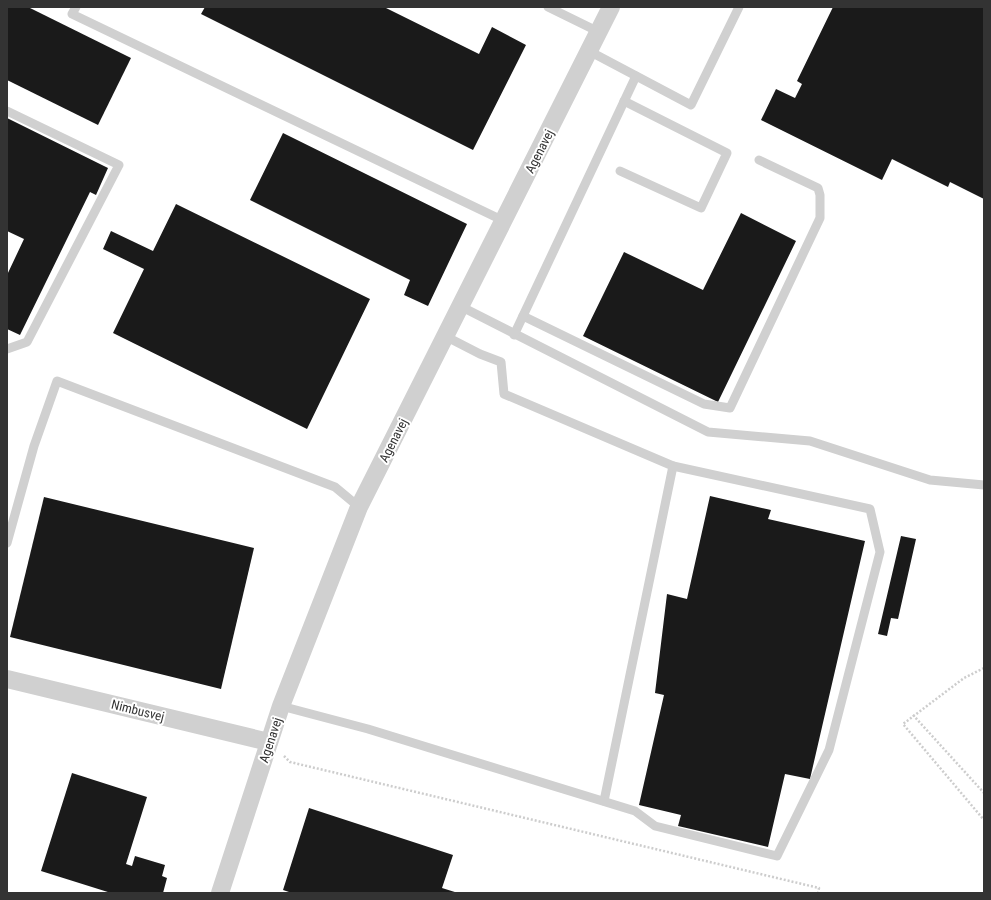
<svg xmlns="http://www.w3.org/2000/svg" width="991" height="900" font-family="'Roboto Condensed',sans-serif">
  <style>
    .building { fill: #1a1a1a }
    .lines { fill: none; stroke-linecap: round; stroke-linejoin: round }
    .path { stroke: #cdcdcd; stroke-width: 2.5; stroke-dasharray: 2 2; stroke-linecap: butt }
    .service { stroke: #d0d0d0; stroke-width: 9 }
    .minor { stroke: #d0d0d0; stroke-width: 18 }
    .labels { text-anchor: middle; stroke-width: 4; stroke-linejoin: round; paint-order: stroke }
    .street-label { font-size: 13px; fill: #333; stroke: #fff }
  </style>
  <rect width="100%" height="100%" fill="#fff"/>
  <g class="building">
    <polygon points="7,7 28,7 131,58 98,125 7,80"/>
    <polygon points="205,7 384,7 479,54 492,27 526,45 473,150 201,14"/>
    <polygon points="833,7 984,7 984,199 950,182 948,187 892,159 882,180 761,120 776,89 795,98 802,84 797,81"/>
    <polygon points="7,118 108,168 96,195 90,192 20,335 7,329 7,275 24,239 7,231"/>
    <polygon points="283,133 467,224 428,306 404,295 410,280 250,200"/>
    <polygon points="176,204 370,299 307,429 113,333 144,269 103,249 111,231 153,251"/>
    <polygon points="741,213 796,241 718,402 583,336 624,252 703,290"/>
    <polygon points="710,496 771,510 768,519 865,541 810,779 785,774 768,847 678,826 681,815 639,805 664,695 655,693 667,594 687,599"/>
    <polygon points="44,497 254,548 221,689 10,637"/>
    <polygon points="901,536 916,539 898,619 891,618 887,636 878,634"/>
    <polygon points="72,773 147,797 126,864 132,866 135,856 165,865 162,876 167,878 163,893 111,893 41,871"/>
    <polygon points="309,808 453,855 442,888 458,893 292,893 283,890"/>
  </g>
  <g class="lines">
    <g class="path">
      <polyline points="984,668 964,678 903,724 984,820"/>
      <polyline points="913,715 984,793"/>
      <polyline points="284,756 290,762 819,888 818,893"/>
    </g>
    <g class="service">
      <polyline points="76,7 72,14 504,221"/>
      <polyline points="548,7 599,32"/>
      <polyline points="589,51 691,105 739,7"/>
      <polyline points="7,111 119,165 27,342 7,349"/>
      <polyline points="620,171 701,208 727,153 624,101"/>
      <polyline points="460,306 708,432 810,441 930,480 984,485"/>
      <polyline points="523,316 704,404 730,408 820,218 820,195 818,188 759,160"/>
      <polyline points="514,335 636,76"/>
      <polyline points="445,336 480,354 501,362 504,394 673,466 604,801"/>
      <polyline points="7,543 34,446 57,381 335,487 359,507"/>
      <polyline points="281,706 368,729 635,811 655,826 777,856 829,750 880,552 870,509 673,466"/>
    </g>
    <g class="minor">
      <polyline points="7,679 269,742"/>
      <polyline points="220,893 281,706 359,507 611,7"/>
    </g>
  </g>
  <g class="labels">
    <g class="street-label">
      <text transform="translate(539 151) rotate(-63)" y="5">Agenavej</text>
      <text transform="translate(393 440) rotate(-63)" y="5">Agenavej</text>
      <text transform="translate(138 710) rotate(14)" y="5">Nimbusvej</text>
      <text transform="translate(270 740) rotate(-72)" y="5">Agenavej</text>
    </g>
  </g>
  <rect width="991" height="900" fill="none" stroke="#333333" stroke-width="16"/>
</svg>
